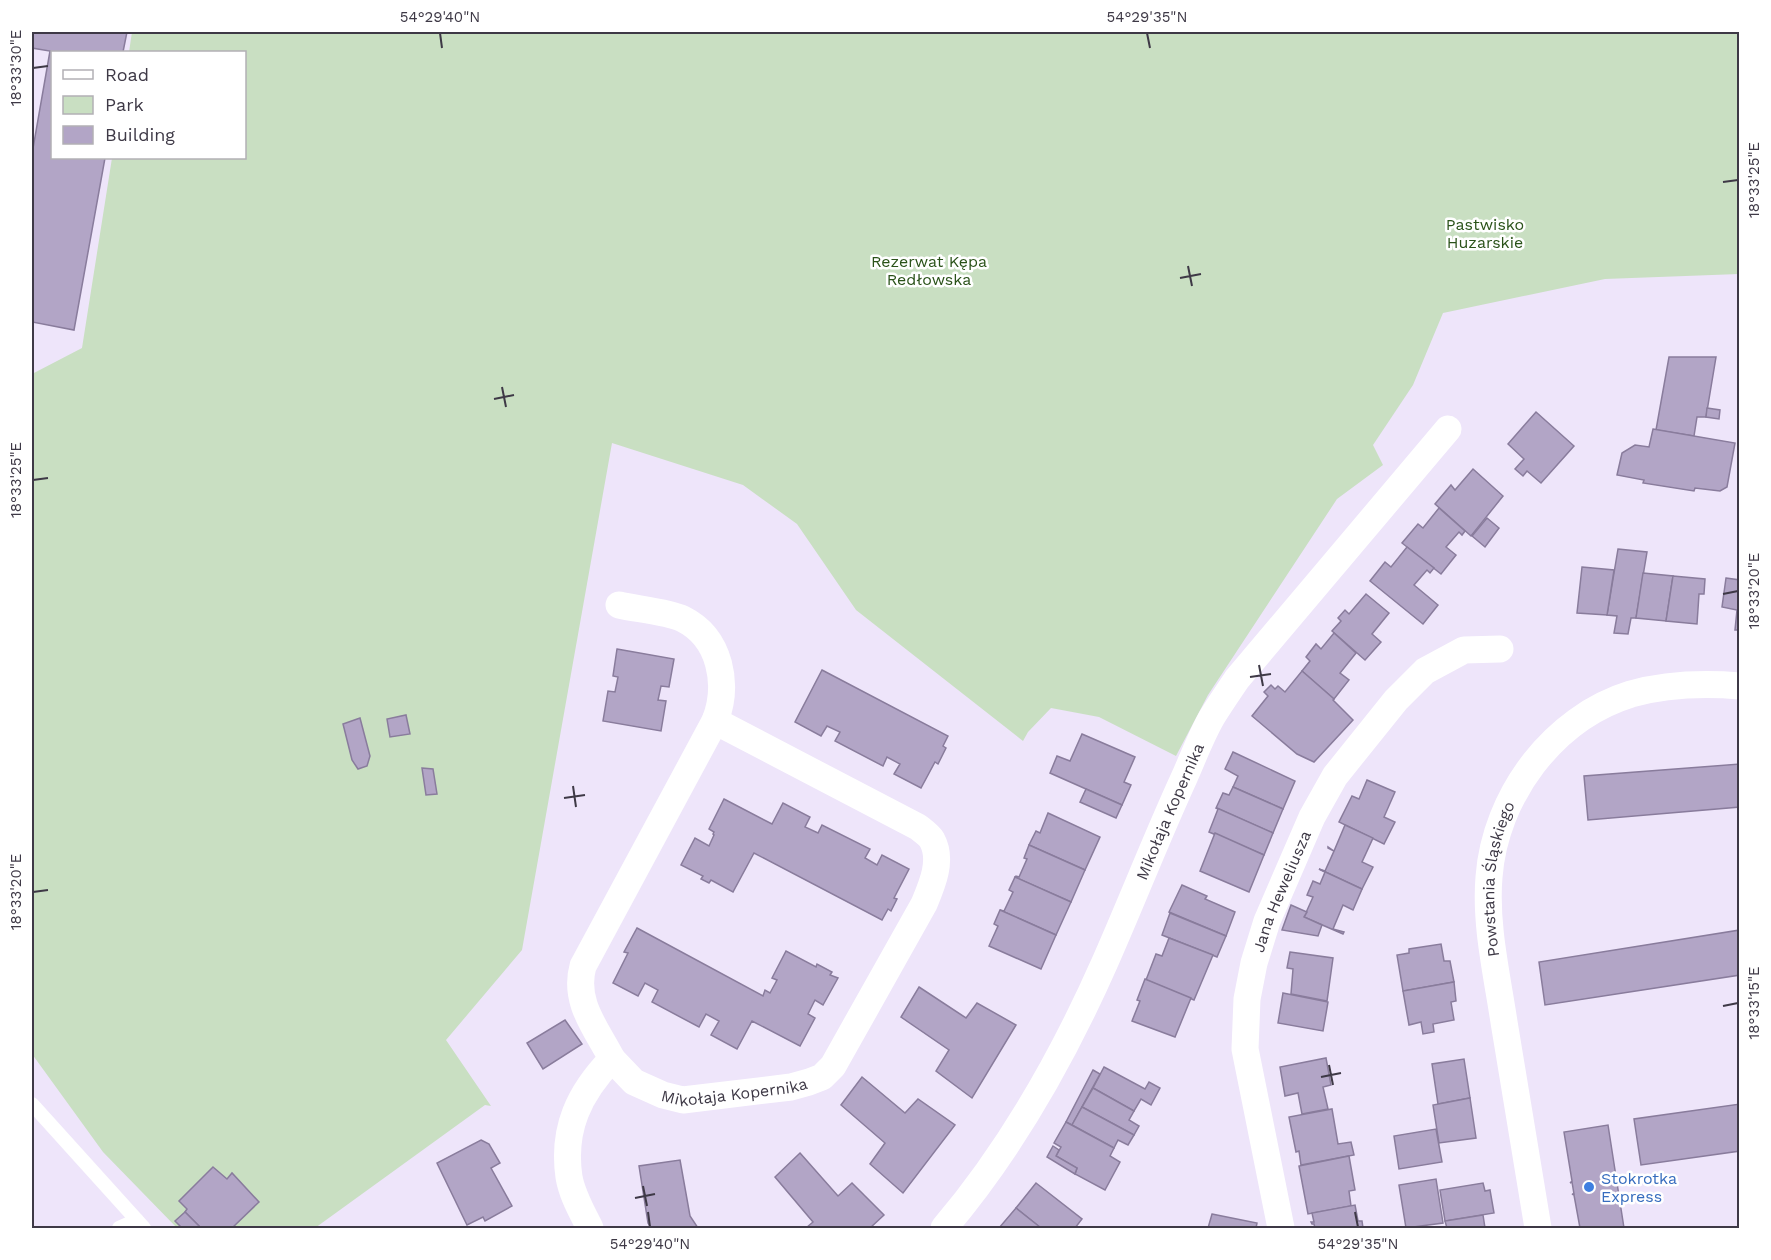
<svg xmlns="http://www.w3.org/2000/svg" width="1771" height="1260" font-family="'Work Sans',sans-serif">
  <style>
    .green { fill: #c9dfc2 }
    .building { fill: #b2a5c6; stroke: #897c9c; stroke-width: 1.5 }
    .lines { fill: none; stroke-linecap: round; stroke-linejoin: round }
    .lane { stroke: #fff; stroke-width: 14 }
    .street { stroke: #fff; stroke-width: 27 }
    .ticks { fill: none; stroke: #3e3946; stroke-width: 2 }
    .shop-dot { fill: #3f7fe0; stroke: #fff; stroke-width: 2 }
    .labels { text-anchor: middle; stroke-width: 5; stroke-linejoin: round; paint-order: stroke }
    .park-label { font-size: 16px; fill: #2a5219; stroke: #fff }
    .street-label { font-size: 16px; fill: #3e3946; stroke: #fff }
    .shop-label { font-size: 16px; fill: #366cbe; stroke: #fff; text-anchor: start }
    .neatline { fill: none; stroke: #3e3946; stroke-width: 2 }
    .ticks-label { font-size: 15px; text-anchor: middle; fill: #3e3946 }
  </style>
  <rect width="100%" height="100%" fill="#eee5fa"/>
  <polygon class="green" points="132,32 1739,32 1739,274 1605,279 1443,313 1413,385 1373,445 1383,465 1337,499 1208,695 1176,756 1099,717 1051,708 1028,732 1023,741 856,610 797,524 743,485 612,443 522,950 446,1040 491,1106 485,1105 315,1228 177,1228 103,1152 32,1054 32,374 82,348 112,158 244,158 244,52 129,52"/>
  <g class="building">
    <polygon points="32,32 127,32 123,52 52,52 52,158 105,158 74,330 32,322 32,154 50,51 32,48"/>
    <polygon points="1669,357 1716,357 1706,417 1697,417 1694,436 1656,430"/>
    <polygon points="1707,408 1720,410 1719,419 1706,417"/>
    <polygon points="1536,412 1574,446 1541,483 1527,471 1523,476 1515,469 1524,459 1508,444"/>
    <polygon points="1653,429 1735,443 1727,487 1720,491 1695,488 1694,491 1643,483 1644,480 1617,475 1622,453 1635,445 1649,447"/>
    <polygon points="1473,469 1503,496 1471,536 1435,504 1451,485 1455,490"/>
    <polygon points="1439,508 1465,531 1462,535 1459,532 1446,547 1456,555 1441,574 1402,543 1418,524 1423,528"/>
    <polygon points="1487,518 1499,528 1485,547 1472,536"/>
    <polygon points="1407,547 1434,568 1430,573 1427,570 1414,585 1438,605 1423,624 1370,581 1385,562 1391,567"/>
    <polygon points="1618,549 1647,552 1636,618 1631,618 1628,634 1614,633 1617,616 1607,615"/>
    <polygon points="1582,567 1614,570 1607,615 1577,613"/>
    <polygon points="1643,573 1673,576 1666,621 1636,618"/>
    <polygon points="1673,576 1705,579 1704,594 1699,594 1697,624 1666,621"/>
    <polygon points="1726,578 1740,580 1740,630 1735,630 1737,610 1722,607"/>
    <polygon points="1366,594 1389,613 1372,634 1381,642 1365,660 1332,631 1341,621 1338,618 1345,610 1349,614"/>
    <polygon points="1334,633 1356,653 1340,673 1349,680 1334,699 1302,671 1310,661 1306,657 1316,644 1321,649"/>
    <polygon points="617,649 674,659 669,687 661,686 658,700 666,701 661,731 603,721 608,691 615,692 618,677 613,676"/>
    <polygon points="822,670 948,736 943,746 946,748 938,764 935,762 921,788 894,774 900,764 887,757 883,766 835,741 840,732 827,726 821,736 795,722"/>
    <polygon points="1302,671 1334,699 1333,700 1353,720 1314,762 1297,754 1252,716 1268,696 1264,692 1271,685 1275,689 1278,686 1285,692"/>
    <polygon points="406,715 410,734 390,737 387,719"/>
    <polygon points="360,718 370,756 367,766 358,769 352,760 343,724"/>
    <polygon points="1082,734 1135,757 1124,782 1131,785 1122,805 1050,773 1057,756 1070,761"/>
    <polygon points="1233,752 1295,781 1283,809 1233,787 1238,776 1225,769"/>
    <polygon points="1740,764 1740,807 1588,820 1584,776"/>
    <polygon points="422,768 433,769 437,794 426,795"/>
    <polygon points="1367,780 1395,792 1384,817 1395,822 1384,844 1339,822 1352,796 1359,799"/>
    <polygon points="1233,787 1283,809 1273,833 1216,808 1223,793 1229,795"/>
    <polygon points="1086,789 1122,805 1116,818 1080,802"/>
    <polygon points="724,799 772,824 783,803 810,817 805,827 818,833 822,825 870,849 865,858 877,865 882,855 909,869 894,898 897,899 891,911 888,909 882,920 754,853 733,892 711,880 709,883 701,879 703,876 681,865 695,838 709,846 714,835 713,834 714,832 709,829"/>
    <polygon points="1217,808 1273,833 1264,855 1209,832 1218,809"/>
    <polygon points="1048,813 1100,837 1085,870 1029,845 1036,831 1040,833"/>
    <polygon points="1345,825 1373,838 1362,862 1373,867 1362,889 1319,869 1325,871 1334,851 1328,848 1328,847 1334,851"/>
    <polygon points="1215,833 1264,855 1249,892 1200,871"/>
    <polygon points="1029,845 1085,870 1071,902 1015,877 1016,876 1019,877 1027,859 1024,858"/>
    <polygon points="1319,869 1362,889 1353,910 1343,905 1333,929 1344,932 1343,934 1304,917 1313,897 1307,895 1313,881 1320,884 1325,872"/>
    <polygon points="1015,877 1071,902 1056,935 1000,910 1004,911 1013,892 1009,890"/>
    <polygon points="1182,885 1207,896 1205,899 1235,912 1226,936 1169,912"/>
    <polygon points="1291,905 1307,912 1304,917 1322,925 1318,936 1282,930"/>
    <polygon points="1000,910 1056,935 1041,969 989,946 998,926 994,924"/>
    <polygon points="1170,913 1226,936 1217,957 1162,935"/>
    <polygon points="637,928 763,996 765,990 770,993 777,980 772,978 786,951 816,967 817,964 832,972 830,975 838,978 823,1005 815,1000 808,1014 815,1018 800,1046 752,1021 737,1049 711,1035 719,1021 706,1014 699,1027 652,1002 658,990 645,983 638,996 613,983 628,953 624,952"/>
    <polygon points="1740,930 1740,975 1545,1005 1539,962"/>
    <polygon points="1169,938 1213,955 1194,1000 1146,980 1156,954 1162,956"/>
    <polygon points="1441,944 1444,961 1450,961 1454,982 1403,991 1397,955 1409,953 1409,949"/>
    <polygon points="1290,952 1333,958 1327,1001 1291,994 1293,969 1287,968"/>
    <polygon points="1145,979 1191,998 1175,1037 1132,1021 1140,1001 1137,1000"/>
    <polygon points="1454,982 1456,1001 1451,1002 1454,1020 1433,1024 1434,1032 1423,1034 1421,1022 1409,1025 1403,991"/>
    <polygon points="919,987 966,1018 977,1003 1016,1025 972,1098 936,1071 949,1050 901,1017"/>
    <polygon points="1283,993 1328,1002 1323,1031 1278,1023"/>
    <polygon points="565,1020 582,1044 543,1069 527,1043"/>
    <polygon points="1326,1058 1331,1085 1323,1087 1328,1109 1302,1114 1298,1093 1285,1096 1280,1067"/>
    <polygon points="1464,1059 1470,1098 1438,1104 1432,1064"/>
    <polygon points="1104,1067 1145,1089 1149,1082 1160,1088 1151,1105 1141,1099 1134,1111 1093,1088"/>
    <polygon points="1093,1070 1100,1074 1072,1125 1066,1122"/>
    <polygon points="862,1077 905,1113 918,1099 955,1125 903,1193 870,1164 885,1143 841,1105"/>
    <polygon points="1093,1088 1134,1111 1129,1120 1139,1126 1134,1135 1082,1107"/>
    <polygon points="1470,1098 1476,1138 1439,1143 1433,1105"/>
    <polygon points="1740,1104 1740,1151 1641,1165 1634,1119"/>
    <polygon points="1082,1107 1134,1135 1128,1145 1118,1140 1114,1148 1072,1125"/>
    <polygon points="1332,1109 1338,1144 1351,1142 1354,1155 1301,1165 1299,1151 1296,1152 1289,1117"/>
    <polygon points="1066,1122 1114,1148 1110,1156 1120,1162 1105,1190 1075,1174 1077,1168 1056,1156 1061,1147 1054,1143"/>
    <polygon points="1608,1125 1624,1228 1580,1228 1574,1195 1572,1194 1574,1194 1572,1182 1570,1183 1572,1181 1564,1132"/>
    <polygon points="1436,1129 1442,1162 1399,1169 1394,1136"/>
    <polygon points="481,1140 489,1144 500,1163 491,1168 512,1206 485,1221 483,1217 467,1225 437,1163"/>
    <polygon points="1053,1146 1059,1150 1056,1156 1077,1168 1075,1174 1047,1157"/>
    <polygon points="800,1153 838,1196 852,1183 884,1215 870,1228 806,1228 813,1222 775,1177"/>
    <polygon points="1349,1156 1355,1190 1349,1191 1351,1206 1308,1214 1299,1166"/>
    <polygon points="680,1160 690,1216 698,1228 651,1228 648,1223 639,1166"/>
    <polygon points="213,1167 227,1179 232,1173 259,1202 232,1228 201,1228 185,1212 187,1209 179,1201"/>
    <polygon points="1436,1179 1443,1223 1406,1228 1399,1185"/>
    <polygon points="1036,1183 1082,1219 1075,1228 1041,1228 1016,1208"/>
    <polygon points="1483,1183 1485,1191 1490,1190 1494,1213 1445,1221 1440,1190"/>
    <polygon points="1355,1205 1358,1221 1362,1221 1363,1228 1315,1228 1314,1224 1312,1224 1311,1222 1314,1222 1312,1213"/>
    <polygon points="1016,1208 1041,1228 999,1228"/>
    <polygon points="185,1212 201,1228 182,1228 175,1221"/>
    <polygon points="1212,1214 1257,1223 1256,1228 1208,1228"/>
    <polygon points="1483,1215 1485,1228 1447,1228 1445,1221"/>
  </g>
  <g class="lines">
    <g class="lane">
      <polyline points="32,1104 144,1228"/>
      <polyline points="119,1228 137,1220"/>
    </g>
    <g class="street">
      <path id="s1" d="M612 1059 634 1082 663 1095 683 1100 791 1087 809 1082 822 1077 833 1066 924 904C932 885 943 860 932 840 929 835 923 831 918 827L715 721"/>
      <path d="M590 1228C582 1212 572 1195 569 1177 562 1129 579 1093 612 1059 596 1028 573 1002 583 966L715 721C729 685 721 638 683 619 669 612 637 609 619 605"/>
      <path id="s2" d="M944 1228C1012 1148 1063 1057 1105 962 1132 901 1156 839 1184 778 1193 758 1201 736 1212 717 1220 704 1229 691 1237 679L1448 429"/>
      <path id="s3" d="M1281 1228 1245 1049 1247 999 1254 963 1267 921 1312 817 1335 776 1396 700 1425 671 1464 650 1500 649"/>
      <path id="s4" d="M1538 1228C1527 1160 1516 1091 1504 1022 1497 975 1485 925 1489 877 1495 796 1553 718 1631 694 1667 684 1703 683 1740 686"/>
    </g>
  </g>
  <path class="ticks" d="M440 33 442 48M1147 33 1150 48M33 68 48 66M1723 182 1738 180M1188 266 1192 286M1180 278 1201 274M502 387 506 407M494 399 514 395M33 480 48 478M1723 594 1738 591M1259 665 1263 686M1250 677 1271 674M573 786 576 807M564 798 585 795M33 892 48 890M1723 1006 1738 1003M1329 1065 1333 1085M1321 1077 1341 1073M643 1186 647 1206M635 1198 655 1194M648 1212 650 1227M1355 1212 1358 1227"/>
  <circle class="shop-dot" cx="1589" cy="1187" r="6"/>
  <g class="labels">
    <g class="park-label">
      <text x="1485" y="230">Pastwisko<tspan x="1485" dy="18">Huzarskie</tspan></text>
      <text x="929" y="267">Rezerwat Kępa<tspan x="929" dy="18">Redłowska</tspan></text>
    </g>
    <g class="street-label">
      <text dy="6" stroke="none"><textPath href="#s2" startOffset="476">Mikołaja Kopernika</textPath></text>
      <text dy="6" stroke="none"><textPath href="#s4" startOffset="354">Powstania Śląskiego</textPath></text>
      <text dy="6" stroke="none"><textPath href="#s3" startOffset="346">Jana Heweliusza</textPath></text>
      <text dy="6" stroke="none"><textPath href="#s1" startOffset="136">Mikołaja Kopernika</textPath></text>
    </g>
    <g class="shop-label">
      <text x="1601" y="1184">Stokrotka<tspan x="1601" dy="18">Express</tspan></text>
    </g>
  </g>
  <rect width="1771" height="1260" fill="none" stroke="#ffffff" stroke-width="66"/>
  <rect x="51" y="51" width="195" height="108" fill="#ffffff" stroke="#b2b0b5" stroke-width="1.5"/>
  <rect x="63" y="70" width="30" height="9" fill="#ffffff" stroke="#b2b0b5" stroke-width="1.5"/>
  <text x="105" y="81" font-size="18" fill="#3e3946">Road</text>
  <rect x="63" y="96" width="30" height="18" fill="#c9dfc2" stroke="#b2b0b5" stroke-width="1.5"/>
  <text x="105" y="111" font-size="18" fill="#3e3946">Park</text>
  <rect x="63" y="126" width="30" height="18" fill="#b2a5c6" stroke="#b2b0b5" stroke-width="1.5"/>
  <text x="105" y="141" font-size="18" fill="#3e3946">Building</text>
  <rect x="33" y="33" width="1705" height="1194" class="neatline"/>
  <g class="ticks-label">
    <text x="440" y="22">54°29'40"N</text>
    <text x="1147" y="22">54°29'35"N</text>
    <text transform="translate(16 68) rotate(-90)" y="5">18°33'30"E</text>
    <text transform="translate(1754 180) rotate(-90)" y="5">18°33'25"E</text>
    <text transform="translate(16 480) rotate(-90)" y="5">18°33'25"E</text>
    <text transform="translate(1754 591) rotate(-90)" y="5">18°33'20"E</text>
    <text transform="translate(16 892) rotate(-90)" y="5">18°33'20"E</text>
    <text transform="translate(1754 1003) rotate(-90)" y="5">18°33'15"E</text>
    <text x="650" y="1249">54°29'40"N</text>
    <text x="1358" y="1249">54°29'35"N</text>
  </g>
</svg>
